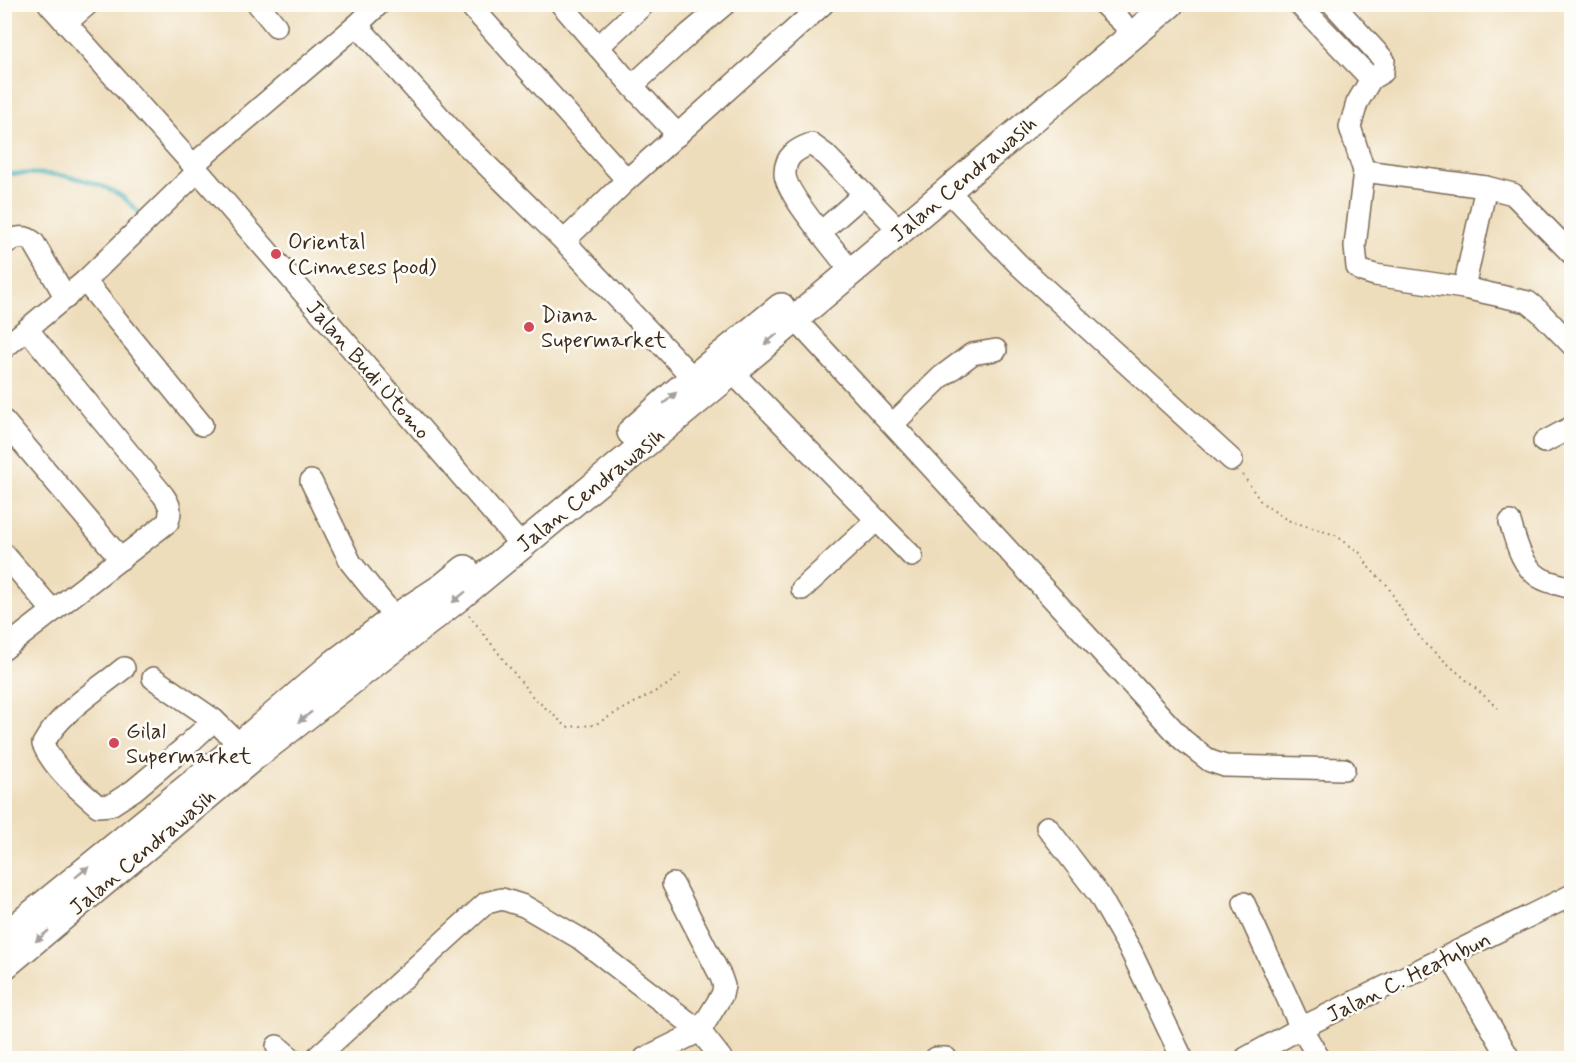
<svg xmlns="http://www.w3.org/2000/svg" width="1576" height="1063" font-family="Mynerve,sans-serif">
  <style>
    .lines { fill: none; stroke-linecap: round; stroke-linejoin: round }
    .stream { stroke: #39abb2; stroke-width: 4.5 }
    .minor-casing { stroke: #7a6955; stroke-width: 24 }
    .major-casing { stroke: #7a6955; stroke-width: 30 }
    .path { stroke: #7a6955; stroke-width: 2; stroke-dasharray: 1.5 4.5; stroke-linecap: butt }
    .minor { stroke: #fff; stroke-width: 21 }
    .major { stroke: #fff; stroke-width: 27 }
    .oneway { fill: #a79f9a }
    .poi-dot { fill: #d1495b; stroke: #fdfcf7; stroke-width: 2 }
    .labels { text-anchor: middle; stroke-width: 5; stroke-linejoin: round; paint-order: stroke }
    .street-label { font-size: 22px; fill: #3b2a1e; stroke: #fdfcf7 }
    .poi-label { font-size: 22px; fill: #3b2a1e; stroke: #fdfcf7; text-anchor: start }
  </style>
  <rect width="100%" height="100%" fill="#fdfcf7"/>
  <filter id="ink" filterUnits="userSpaceOnUse"><feTurbulence type="fractalNoise" baseFrequency=".0167" numOctaves="2"/><feDisplacementMap in="SourceGraphic" scale="12" xChannelSelector="R" yChannelSelector="G"/><feConvolveMatrix kernelMatrix="1 2 1 2 8 2 1 2 1" color-interpolation-filters="sRGB"/></filter>
  <filter id="wash" filterUnits="userSpaceOnUse"><feTurbulence type="fractalNoise" baseFrequency=".008" numOctaves="4" result="noise"/><feDisplacementMap in="SourceGraphic" scale="24" xChannelSelector="R" yChannelSelector="G"/><feGaussianBlur stdDeviation="1.35" result="paint"/><feColorMatrix in="noise" values="0 0 0 0 0 0 0 0 0 0 0 0 0 0 0 0 0 1.4 0 .05"/><feComposite in="paint" operator="in"/></filter>
  <g filter="url(#wash)">
    <rect width="100%" height="100%" fill="#edb"/>
    <g class="lines">
      <path class="stream" d="M4 174C44 172 85 174 120 195 127 200 134 208 141 214"/>
    </g>
  </g>
  <g filter="url(#ink)">
    <g class="lines">
      <defs>
        <g id="minor">
          <polyline points="49,4 193,165 521,545"/>
          <polyline points="258,4 276,26"/>
          <polyline points="469,4 627,180"/>
          <polyline points="561,4 632,86 678,135"/>
          <polyline points="1103,4 1122,22"/>
          <polyline points="1299,4 1371,79 1357,103 1350,127 1364,171 1355,246 1357,267 1362,271 1375,275 1464,288 1486,187 1364,171"/>
          <polyline points="1333,4 1384,60 1383,72 1371,79"/>
          <polyline points="66,23 88,4"/>
          <polyline points="357,25 456,135 564,241 694,379"/>
          <polyline points="598,47 644,4"/>
          <polyline points="632,86 689,34 725,4"/>
          <polyline points="193,165 357,25 379,4"/>
          <polyline points="1486,187 1513,194 1572,254"/>
          <polyline points="948,191 1020,266 1232,460"/>
          <polyline points="821,232 864,194"/>
          <polyline points="564,241 627,180 823,4"/>
          <path d="M4 244C15 237 25 234 34 243L66 298"/>
          <path d="M842 260C830 244 784 191 785 173 785 156 797 149 811 144L826 155 900 231"/>
          <polyline points="85,281 202,425"/>
          <polyline points="1464,288 1528,302 1539,311 1572,345"/>
          <polyline points="795,319 1183,740 1210,761 1225,766 1344,769"/>
          <path d="M28 330 163 495C170 505 172 510 168 522L53 611"/>
          <polyline points="4,348 85,281 198,171"/>
          <polyline points="732,372 912,556"/>
          <polyline points="4,421 121,559"/>
          <polyline points="893,424 941,377 972,354 996,350"/>
          <polyline points="1544,442 1572,427"/>
          <polyline points="311,481 351,563 395,618"/>
          <path d="M1510 522C1516 541 1521 565 1539 577 1548 583 1562 585 1572 588"/>
          <polyline points="4,554 53,611 4,649"/>
          <polyline points="802,589 877,520"/>
          <path d="M124 668C96 691 60 712 43 744 53 768 78 789 98 806L111 805 134 790 184 748 214 720 240 745"/>
          <polyline points="153,678 214,720"/>
          <polyline points="1047,827 1099,895 1131,951 1182,1058"/>
          <polyline points="1244,903 1301,1028 1319,1058"/>
          <polyline points="1450,956 1509,1058"/>
          <polyline points="277,1046 291,1058"/>
          <polyline points="316,1058 486,903 502,899 524,906 579,938 700,1031 721,1058"/>
          <polyline points="645,1058 700,1031 722,995 724,986 721,977 673,884"/>
          <polyline points="936,1058 946,1058"/>
          <polyline points="1246,1058 1301,1028 1572,895"/>
        </g>
        <g id="major">
          <polyline points="631,432 674,394 781,307"/>
          <polyline points="4,937 240,745 335,663 395,618 444,586 465,569"/>
          <polyline points="4,966 251,759 457,599 732,372 1170,4"/>
        </g>
      </defs>
      <use href="#minor" class="minor-casing"/>
      <use href="#major" class="major-casing"/>
      <g class="path">
        <polyline points="1243,475 1261,502 1287,520 1335,535 1360,553 1370,569 1387,585 1406,618 1424,643 1498,708"/>
        <polyline points="469,615 532,696 567,727 594,725 669,684 680,674"/>
      </g>
      <use href="#minor" class="minor"/>
      <use href="#major" class="major"/>
    </g>
    <defs><path id="oneway-solid" d="M-6-.8H1V-3.2L6.5 0L1 3.2V.8H-6Z" transform="scale(1.5)"/></defs>
    <g class="oneway">
      <use href="#oneway-solid" transform="translate(771 339) rotate(140)"/>
      <use href="#oneway-solid" transform="translate(670 398) rotate(-41)"/>
      <use href="#oneway-solid" transform="translate(459 597) rotate(141)"/>
      <use href="#oneway-solid" transform="translate(305 717) rotate(142)"/>
      <use href="#oneway-solid" transform="translate(82 872) rotate(-39)"/>
      <use href="#oneway-solid" transform="translate(42 936) rotate(140)"/>
    </g>
  </g>
  <g class="poi-dot">
    <circle cx="276" cy="254" r="6"/>
    <circle cx="529" cy="327" r="6"/>
    <circle cx="114" cy="743" r="6"/>
  </g>
  <g class="labels">
    <g class="street-label">
      <text transform="translate(963 178) rotate(-40)" y="8">Jalan Cendrawasih</text>
      <text transform="translate(369 369) rotate(49)" y="8">Jalan Budi Utomo</text>
      <text transform="translate(590 489) rotate(-39)" y="8">Jalan Cendrawasih</text>
      <text transform="translate(142 851) rotate(-40)" y="8">Jalan Cendrawasih</text>
      <text transform="translate(1408 976) rotate(-26)" y="8">Jalan C. Heatubun</text>
    </g>
    <g class="poi-label">
      <text x="288" y="249">Oriental<tspan x="288" dy="25">(Cinneses food)</tspan></text>
      <text x="541" y="322">Diana<tspan x="541" dy="25">Supermarket</tspan></text>
      <text x="126" y="738">Gilal<tspan x="126" dy="25">Supermarket</tspan></text>
    </g>
  </g>
  <rect width="1576" height="1063" fill="none" stroke="#fdfcf7" stroke-width="24"/>
</svg>
